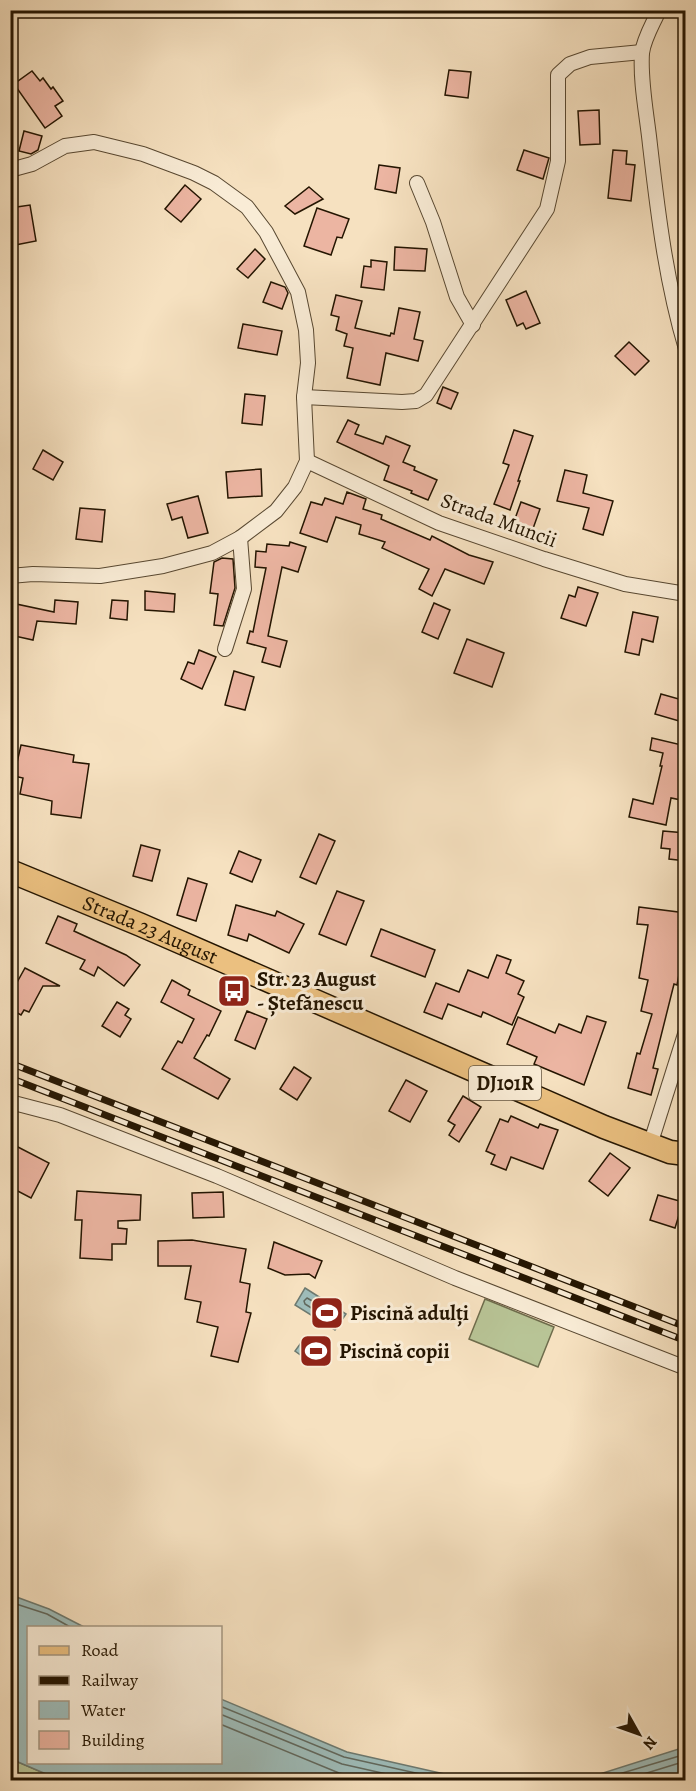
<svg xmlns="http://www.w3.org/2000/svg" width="696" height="1791" font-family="Alegreya,serif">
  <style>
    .green { fill: #b8c496; stroke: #6e6c4c; stroke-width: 1.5 }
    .water { fill: #9ebcb9; stroke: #6d796f; stroke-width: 1.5 }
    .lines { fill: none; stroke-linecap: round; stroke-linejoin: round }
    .shore { stroke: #61685d; stroke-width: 1.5 }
    .building { fill: #ecb5a2; stroke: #241501; stroke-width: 1.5 }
    .minor-casing { stroke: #584831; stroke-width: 16 }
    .primary-casing { stroke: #241501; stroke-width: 25 }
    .minor { stroke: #f9ecd6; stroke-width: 14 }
    .primary { stroke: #ebc080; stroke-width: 22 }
    .rail-casing { stroke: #241501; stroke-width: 7 }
    .rail { stroke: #f9ecd6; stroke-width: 4.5; stroke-dasharray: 14; stroke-linecap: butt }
    .labels { text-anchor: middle; stroke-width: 6; stroke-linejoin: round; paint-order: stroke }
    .shield { fill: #f9ecd6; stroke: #645641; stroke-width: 1.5 }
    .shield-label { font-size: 20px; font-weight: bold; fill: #241501 }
    .street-label { font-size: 21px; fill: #241501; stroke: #f9ecd6 }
    .poi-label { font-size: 21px; font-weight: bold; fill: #241501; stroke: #f9ecd6; text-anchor: start }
  </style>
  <rect width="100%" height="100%" fill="#f6e1c0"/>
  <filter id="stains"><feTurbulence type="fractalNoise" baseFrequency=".00333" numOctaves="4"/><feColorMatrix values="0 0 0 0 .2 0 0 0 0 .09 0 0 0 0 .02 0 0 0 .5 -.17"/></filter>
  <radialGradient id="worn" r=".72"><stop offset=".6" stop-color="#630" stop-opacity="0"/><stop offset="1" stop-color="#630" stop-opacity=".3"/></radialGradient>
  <g class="green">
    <polygon points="485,1299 554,1327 538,1367 469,1339"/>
    <polygon points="11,1759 60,1780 11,1780"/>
  </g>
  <g class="water">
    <polygon points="305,1288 346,1314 335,1330 295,1305"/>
    <polygon points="303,1340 324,1355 316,1366 295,1351"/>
    <polygon points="11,1595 49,1609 84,1627 28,1628 28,1762 220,1762 221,1699 347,1752 471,1780 581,1780 685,1747 685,1780 60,1780 11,1759"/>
  </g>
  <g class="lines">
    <g class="shore">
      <polygon points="307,1298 335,1314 335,1320 331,1320 305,1304 304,1301"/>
      <polyline points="10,1602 47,1614 72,1628"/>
      <polyline points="220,1706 344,1757 447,1780"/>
      <polyline points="220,1714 342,1764 413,1780"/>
      <polyline points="220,1724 339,1773 373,1780"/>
      <polyline points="599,1780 686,1754"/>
      <polyline points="624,1780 686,1761"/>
    </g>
  </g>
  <g class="building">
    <polygon points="449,70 471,72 468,98 445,95"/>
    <polygon points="32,71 40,81 43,78 51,89 53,87 63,101 55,106 62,116 45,128 14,84"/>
    <polygon points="599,110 600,144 580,145 578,111"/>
    <polygon points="24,131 42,136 38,150 31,154 19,151"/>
    <polygon points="524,150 549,158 543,179 517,170"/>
    <polygon points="613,150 627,151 626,164 635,165 631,201 608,198"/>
    <polygon points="379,165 400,168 396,193 375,189"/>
    <polygon points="185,185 201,199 181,222 165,209"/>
    <polygon points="309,187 323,199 295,214 285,206"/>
    <polygon points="30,205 36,241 10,246 10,208"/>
    <polygon points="317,208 349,219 342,238 337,237 331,255 304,246"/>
    <polygon points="395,247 427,249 425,271 394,270"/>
    <polygon points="255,249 265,259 248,278 237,269"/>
    <polygon points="371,260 387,262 384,290 361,287 364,266 371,267"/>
    <polygon points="271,282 285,287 288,293 282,309 263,302"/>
    <polygon points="526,291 540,323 526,329 523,323 517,326 506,300"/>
    <polygon points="336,295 362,301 355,328 390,336 391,333 394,334 399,308 420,312 414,339 423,341 418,361 386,353 380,385 347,378 353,348 344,346 347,334 336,330 339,317 331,315"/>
    <polygon points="243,324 282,331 277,355 238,348"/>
    <polygon points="629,342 649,361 635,375 615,356"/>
    <polygon points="443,387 458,393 451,409 437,403"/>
    <polygon points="245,394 265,396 262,425 242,423"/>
    <polygon points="348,420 359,425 355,434 383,444 386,436 410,446 403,462 415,467 414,470 437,480 428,500 411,493 412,491 384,480 389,466 337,442"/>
    <polygon points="514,430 533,436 518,481 520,481 510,510 494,504 509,465 503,463"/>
    <polygon points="43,450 63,462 53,480 33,469"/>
    <polygon points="261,469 262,496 228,498 226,472"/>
    <polygon points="565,470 587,475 583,493 613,501 603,535 583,529 589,508 557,501"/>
    <polygon points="347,492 366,499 363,509 382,515 381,519 430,540 432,536 469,555 493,562 484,584 445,569 432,596 419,589 429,569 382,548 385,542 359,534 361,525 336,517 327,542 300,533 311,502 322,505 325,498 343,504"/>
    <polygon points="198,496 208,533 188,538 182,517 172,520 167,504"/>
    <polygon points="521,502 540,509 530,537 511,530"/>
    <polygon points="80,508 105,510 102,542 76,539"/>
    <polygon points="290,542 306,547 298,572 282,567 268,636 287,641 280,667 262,662 266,648 247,643 250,631 253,632 266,568 255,567 256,551 266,552 267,544 289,546"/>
    <polygon points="222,558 233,559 235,588 223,626 214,625 218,594 210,593 214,562"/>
    <polygon points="578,587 598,593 586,626 561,618 569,595 575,597"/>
    <polygon points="145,591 175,594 174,612 145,610"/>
    <polygon points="55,600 78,602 76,624 37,621 33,640 10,635 16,604 54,612"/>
    <polygon points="112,600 128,601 127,620 110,618"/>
    <polygon points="434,603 450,610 438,639 422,632"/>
    <polygon points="633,612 658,617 653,642 642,639 639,655 625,652"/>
    <polygon points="467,639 504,653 492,687 454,673"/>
    <polygon points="199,650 216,657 202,689 181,679 188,662 194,664"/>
    <polygon points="234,671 254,677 245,710 225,705"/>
    <polygon points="661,694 686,701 686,723 655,714"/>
    <polygon points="652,738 686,746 686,801 671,798 666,825 629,817 633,799 653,804 662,766 660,766 663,753 650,750"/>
    <polygon points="21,745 74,755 73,762 89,764 81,818 51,814 52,801 20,794 23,778 14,776"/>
    <polygon points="663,831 686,833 686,861 669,859 670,849 661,848"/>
    <polygon points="319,834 335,841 316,884 300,877"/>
    <polygon points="141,845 160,850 152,881 133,876"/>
    <polygon points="239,851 261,860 252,882 230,873"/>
    <polygon points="188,878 207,884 196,921 177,915"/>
    <polygon points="337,891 364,901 346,945 319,934"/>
    <polygon points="236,905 275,916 277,911 304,924 289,953 249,934 247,941 228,935"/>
    <polygon points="639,907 686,913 686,938 677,985 674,984 653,1068 658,1069 651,1095 628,1088 637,1053 640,1054 652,1014 641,1011 648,980 639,978 648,925 637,924"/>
    <polygon points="58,916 77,924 74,931 126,955 140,965 124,986 98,967 94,976 80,969 85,960 46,943"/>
    <polygon points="381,929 435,950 425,977 371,956"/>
    <polygon points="497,955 511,960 506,973 524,981 518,994 524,997 512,1025 483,1012 481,1017 448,1004 442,1019 424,1012 436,983 459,992 468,970 488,978"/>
    <polygon points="25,968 60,986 43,986 29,1012 24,1010 21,1015 10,1009 10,995"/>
    <polygon points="172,980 190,990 188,995 221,1011 209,1036 207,1035 194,1058 230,1079 218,1099 162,1069 178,1041 182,1043 194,1019 161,1002"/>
    <polygon points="117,1002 129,1009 125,1015 131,1019 120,1037 102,1026"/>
    <polygon points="247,1011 267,1019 255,1049 235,1040"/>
    <polygon points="587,1016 606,1022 584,1085 534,1064 537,1057 507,1044 518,1017 555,1033 559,1024 581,1033"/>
    <polygon points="294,1067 311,1078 297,1100 280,1089"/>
    <polygon points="406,1080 427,1091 410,1122 389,1111"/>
    <polygon points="463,1096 481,1107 459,1142 449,1135 455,1125 448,1121"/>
    <polygon points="511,1116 538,1128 540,1124 558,1130 543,1169 511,1157 506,1170 491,1164 495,1155 486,1151 500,1119 508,1122"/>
    <polygon points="16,1146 49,1163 31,1198 10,1187 10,1156"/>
    <polygon points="610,1153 630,1168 608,1196 589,1181"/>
    <polygon points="77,1191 141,1195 140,1220 118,1221 118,1228 127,1229 126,1244 112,1244 112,1260 80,1258 82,1220 75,1220"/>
    <polygon points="223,1192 224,1217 193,1218 192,1193"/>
    <polygon points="658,1195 683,1202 675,1228 650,1220"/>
    <polygon points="192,1240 246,1249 240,1282 250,1284 246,1312 251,1313 238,1362 211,1356 218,1327 197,1322 201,1302 185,1299 191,1266 158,1266 158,1241"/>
    <polygon points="274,1242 322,1261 315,1278 309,1274 285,1275 268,1268"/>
  </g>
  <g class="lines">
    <defs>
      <g id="minor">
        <path d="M659 10C653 24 644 38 642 53 640 83 647 115 650 145 658 214 666 282 686 349"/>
        <polyline points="10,170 32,164 65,146 94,142 143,154 194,173 214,183 247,207 266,232 281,260 298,292 306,330 308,363 304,397 307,461 295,487 276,511 240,538 212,553 163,566 100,576 33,574 10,576"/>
        <polyline points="417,183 433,222 457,297 473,325"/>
        <polyline points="304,397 402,402 416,401 426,395 547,209 558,161 558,75 570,64 590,57 642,52"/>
        <polyline points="307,461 439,523 544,559 625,584 686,594"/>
        <polyline points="225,649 244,589 240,538"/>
        <polyline points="10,1102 60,1115 217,1176 455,1278 686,1368"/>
        <polyline points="650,1145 686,1031"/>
      </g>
      <g id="primary">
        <path id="s1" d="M10 871 141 925 604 1127 670 1152 686 1154"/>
      </g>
    </defs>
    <use href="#minor" class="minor-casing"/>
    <use href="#primary" class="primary-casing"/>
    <use href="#minor" class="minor"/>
    <use href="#primary" class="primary"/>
    <defs>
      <g id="rail">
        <polyline points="10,1063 686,1327"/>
        <polyline points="10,1078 686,1341"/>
      </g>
    </defs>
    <use href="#rail" class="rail-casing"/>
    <use href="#rail" class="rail"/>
  </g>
  <defs>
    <symbol id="bus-square" viewBox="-11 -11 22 22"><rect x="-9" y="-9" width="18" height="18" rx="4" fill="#8f2418" stroke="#f9ecd6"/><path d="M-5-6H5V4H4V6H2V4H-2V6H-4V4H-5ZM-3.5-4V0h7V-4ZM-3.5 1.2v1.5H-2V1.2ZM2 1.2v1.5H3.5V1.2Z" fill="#fff"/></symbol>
    <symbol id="stadium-square" viewBox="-11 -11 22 22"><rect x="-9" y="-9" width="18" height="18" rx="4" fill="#8f2418" stroke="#f9ecd6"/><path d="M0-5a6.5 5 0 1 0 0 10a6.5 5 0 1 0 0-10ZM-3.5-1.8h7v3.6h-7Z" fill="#fff"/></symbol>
  </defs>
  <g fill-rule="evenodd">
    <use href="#bus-square" x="215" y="972" width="38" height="38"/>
    <use href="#stadium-square" x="308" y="1294" width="38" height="38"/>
    <use href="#stadium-square" x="297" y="1332" width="38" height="38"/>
  </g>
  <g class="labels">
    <rect class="shield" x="469" y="1066" width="72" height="34" rx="4.5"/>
    <g class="shield-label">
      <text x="505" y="1090">DJ101R</text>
    </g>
    <g class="street-label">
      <text transform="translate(499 520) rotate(20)" y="7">Strada Muncii</text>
      <text dy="7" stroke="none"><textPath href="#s1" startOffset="152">Strada 23 August</textPath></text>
    </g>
    <g class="poi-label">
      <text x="257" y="986">Str. 23 August<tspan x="257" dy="24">- Ștefănescu</tspan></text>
      <text x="350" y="1320">Piscină adulți</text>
      <text x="339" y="1358">Piscină copii</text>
    </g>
  </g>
  <rect width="696" height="1791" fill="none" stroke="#f6e1c0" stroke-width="36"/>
  <rect x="12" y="12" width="672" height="1767" fill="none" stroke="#241501" stroke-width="3"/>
  <rect x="18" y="18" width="660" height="1755" fill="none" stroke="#241501" stroke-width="1.5"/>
  <rect x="27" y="1626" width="195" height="138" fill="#f9ecd6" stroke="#a49681" stroke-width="1.5"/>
  <rect x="39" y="1646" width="30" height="9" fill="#ebc080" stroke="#a49681" stroke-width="1.5"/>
  <text x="81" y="1656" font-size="18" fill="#241501">Road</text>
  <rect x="39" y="1676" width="30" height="9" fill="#241501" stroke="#a49681" stroke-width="1.5"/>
  <text x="81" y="1686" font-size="18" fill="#241501">Railway</text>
  <rect x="39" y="1701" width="30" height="18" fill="#9ebcb9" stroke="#a49681" stroke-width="1.5"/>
  <text x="81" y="1716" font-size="18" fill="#241501">Water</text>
  <rect x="39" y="1731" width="30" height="18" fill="#ecb5a2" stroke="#a49681" stroke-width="1.5"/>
  <text x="81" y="1746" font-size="18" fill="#241501">Building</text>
  <g transform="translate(639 1734) rotate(130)" stroke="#f9ecd6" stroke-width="4.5" paint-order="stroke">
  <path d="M0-4.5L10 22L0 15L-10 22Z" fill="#241501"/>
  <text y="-9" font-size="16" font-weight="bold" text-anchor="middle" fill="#241501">N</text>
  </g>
  <rect width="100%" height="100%" filter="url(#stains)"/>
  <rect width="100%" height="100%" fill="url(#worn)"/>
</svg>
